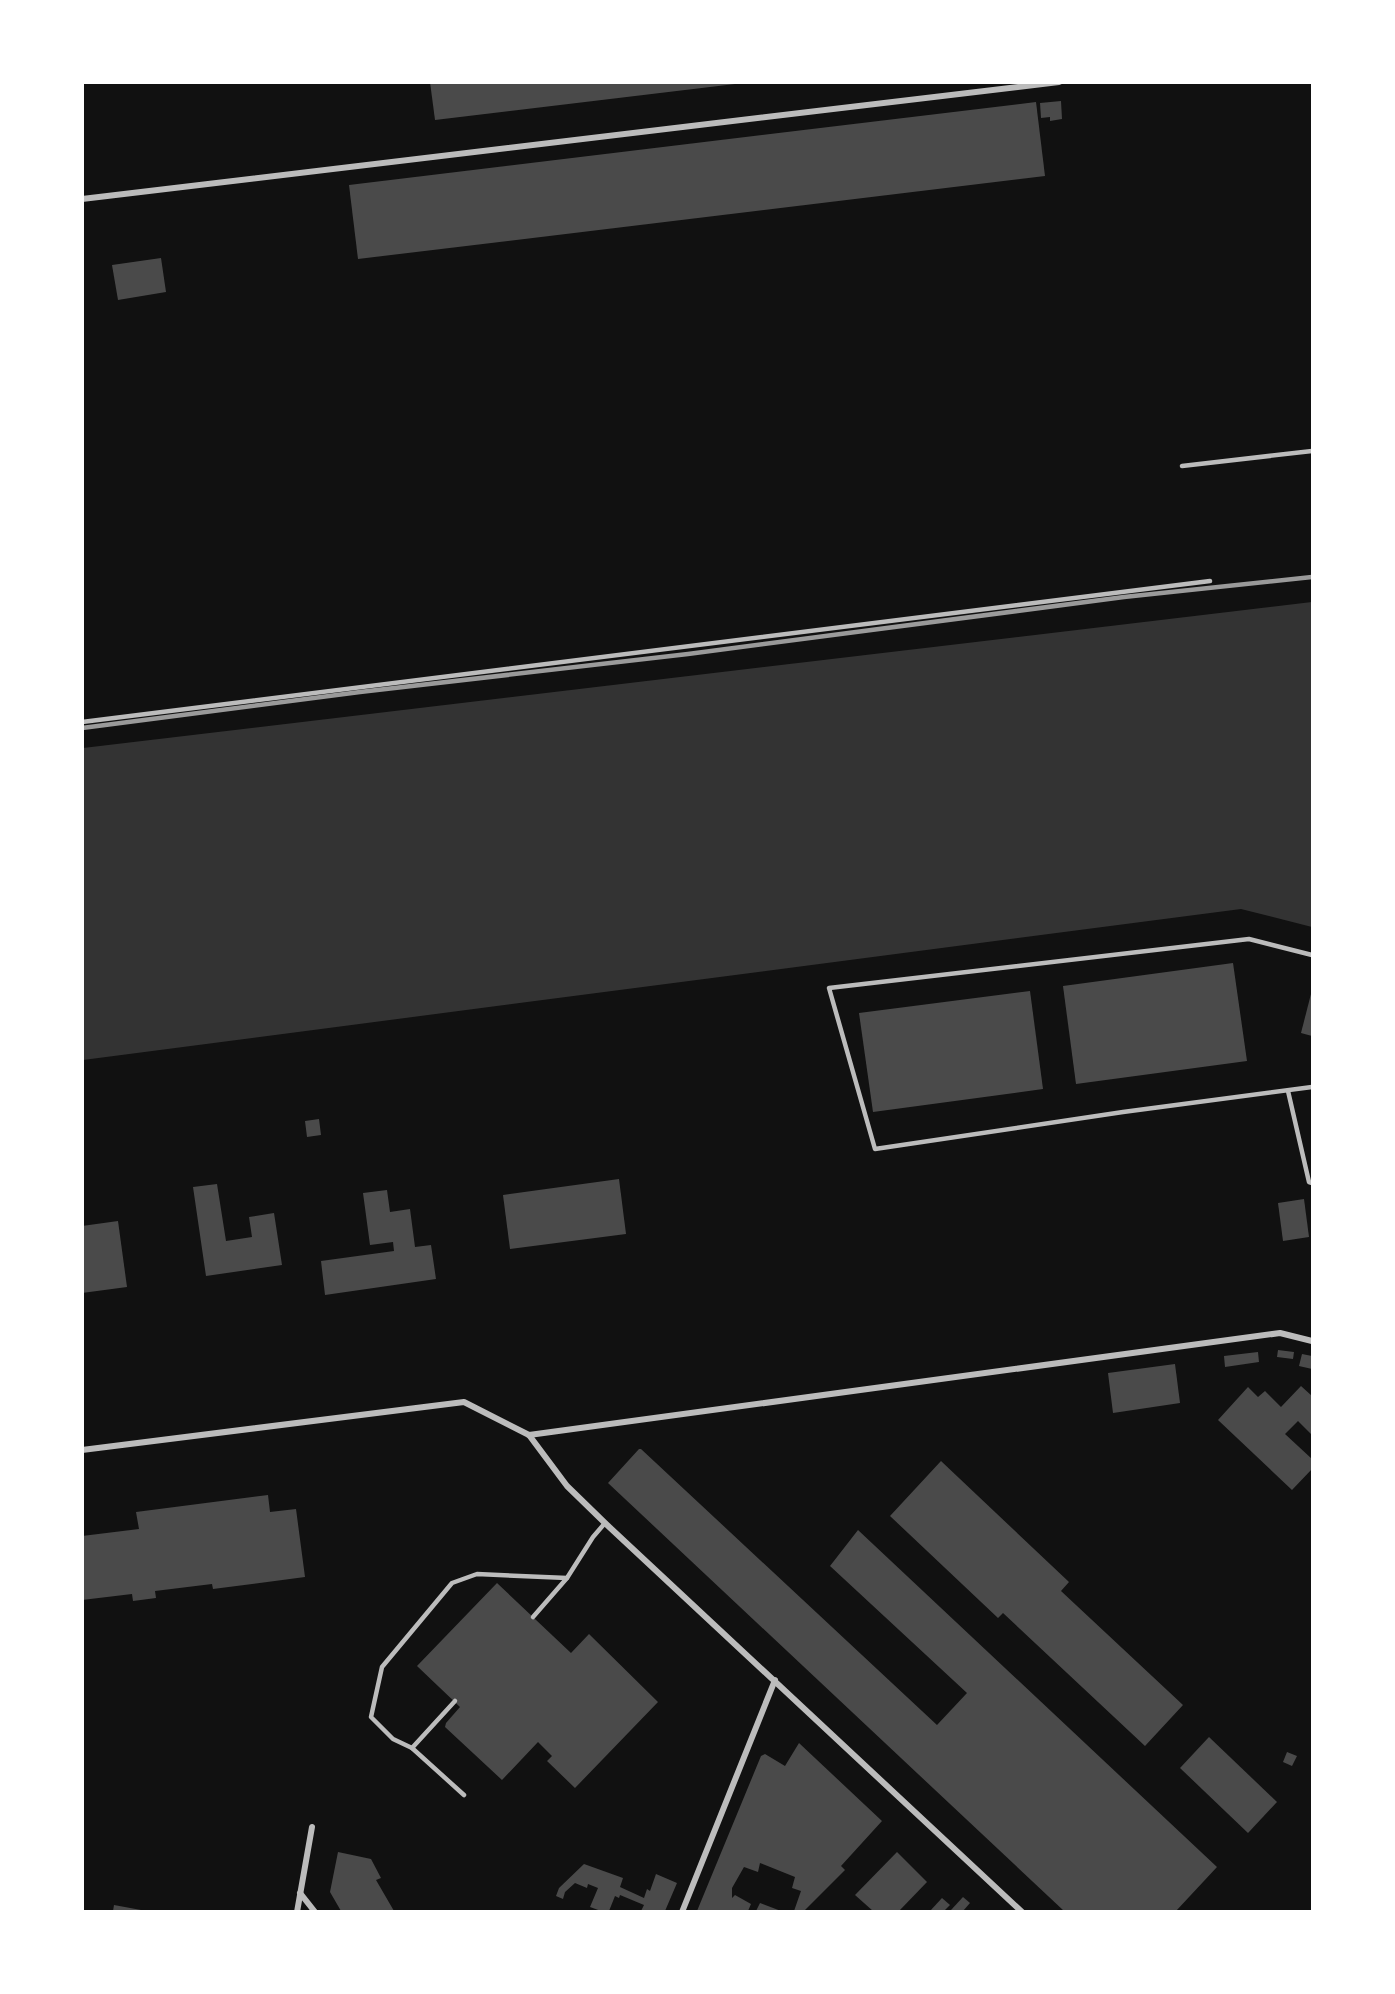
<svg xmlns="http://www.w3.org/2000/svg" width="1395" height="1994" font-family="'Noto Sans',sans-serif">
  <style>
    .water { fill: #333 }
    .building { fill: #4a4a4a }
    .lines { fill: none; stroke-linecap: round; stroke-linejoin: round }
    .service { stroke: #bcbcbc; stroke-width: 4.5 }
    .minor { stroke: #bcbcbc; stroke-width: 6 }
    .rail { stroke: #9a9a9a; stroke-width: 4.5 }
  </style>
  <rect width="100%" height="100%" fill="#111"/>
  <polygon class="water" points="1312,602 1312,927 1241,909 83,1060 83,748"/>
  <g class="building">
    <polygon points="430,82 735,82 735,84 435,120"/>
    <polygon points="1061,101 1062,119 1050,121 1050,117 1041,118 1040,103"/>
    <polygon points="1036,102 1045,176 358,259 349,185"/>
    <polygon points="161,258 166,292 118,300 112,265"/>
    <polygon points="1233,963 1247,1061 1076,1084 1063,986"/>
    <polygon points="1312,990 1312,1036 1301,1033"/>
    <polygon points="1030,991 1043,1089 873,1112 859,1013"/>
    <polygon points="319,1119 321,1135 307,1137 305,1121"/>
    <polygon points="619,1179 626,1234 510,1249 503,1195"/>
    <polygon points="217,1184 226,1241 252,1237 249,1217 274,1213 282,1265 206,1276 193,1187"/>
    <polygon points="387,1190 390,1212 410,1209 415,1247 431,1245 436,1279 325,1295 321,1261 394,1251 393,1242 370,1245 363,1193"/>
    <polygon points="1304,1199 1309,1237 1283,1241 1278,1203"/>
    <polygon points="118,1221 127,1287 82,1293 82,1226"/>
    <polygon points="1278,1350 1294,1352 1293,1359 1277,1357"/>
    <polygon points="1258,1352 1259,1362 1225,1367 1224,1356"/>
    <polygon points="1302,1354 1312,1356 1312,1369 1299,1366"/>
    <polygon points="1175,1364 1180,1403 1113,1413 1108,1373"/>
    <polygon points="1301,1386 1312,1396 1312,1435 1298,1421 1285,1434 1312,1459 1312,1469 1292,1490 1218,1420 1248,1387 1258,1397 1265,1391 1281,1407"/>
    <polygon points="639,1449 641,1449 937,1725 967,1693 830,1566 858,1530 1217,1867 1176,1911 1064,1911 608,1483"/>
    <polygon points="941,1461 1069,1582 1061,1591 1183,1705 1145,1746 1003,1613 998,1618 890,1516"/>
    <polygon points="268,1495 270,1512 296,1509 305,1577 213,1589 212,1584 155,1591 156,1598 133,1601 132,1594 82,1600 82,1536 139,1529 136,1512"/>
    <polygon points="497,1583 571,1653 589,1634 658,1702 575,1788 547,1761 552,1756 538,1742 502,1780 445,1727 446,1723 460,1707 417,1666"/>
    <polygon points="1209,1737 1277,1802 1248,1833 1180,1768"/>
    <polygon points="799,1743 882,1821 841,1866 845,1870 804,1911 794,1911 801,1891 792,1888 795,1877 760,1863 758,1872 744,1867 732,1888 732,1898 735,1895 751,1904 748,1911 697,1911 761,1756 765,1754 785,1766"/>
    <polygon points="1287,1752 1297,1756 1292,1766 1283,1762"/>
    <polygon points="338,1852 371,1859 381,1878 376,1880 394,1911 341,1911 330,1892"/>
    <polygon points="897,1852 927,1882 899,1911 873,1911 855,1895"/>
    <polygon points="584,1864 623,1878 620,1887 644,1898 647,1889 650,1891 656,1874 677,1883 665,1911 641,1911 644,1905 620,1895 619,1898 615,1896 609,1911 601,1911 590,1907 598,1888 588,1884 587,1888 575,1883 565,1892 563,1899 556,1896 559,1888"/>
    <polygon points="963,1897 970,1903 963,1911 953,1911 951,1910"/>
    <polygon points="942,1898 950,1905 944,1911 930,1911"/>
    <polygon points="760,1903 781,1911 756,1911"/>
    <polygon points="114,1905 141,1910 141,1911 113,1911"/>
  </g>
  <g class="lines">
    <g class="service">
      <polyline points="1182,466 1312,451"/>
      <polyline points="82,722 1210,581"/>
      <polyline points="1312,955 1249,939 829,988 875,1149 1123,1112 1312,1087"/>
      <polyline points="1288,1091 1309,1182 1312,1183"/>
      <polyline points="533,1617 567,1578"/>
      <polyline points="412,1748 455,1701"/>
      <polyline points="464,1795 412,1748 393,1739 371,1717 382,1667 452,1583 477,1574 567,1578 593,1537 605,1523"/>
    </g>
    <g class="minor">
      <polyline points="82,199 1059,82"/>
      <polyline points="529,1435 1280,1333 1312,1341"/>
      <polyline points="82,1450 464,1402 529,1435 567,1486 605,1523 1022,1912"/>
      <polyline points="300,1893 315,1912"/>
      <polyline points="297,1912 312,1827"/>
      <polyline points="682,1912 775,1680"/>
    </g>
    <polyline class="rail" points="82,728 360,692 688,654 1124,597 1312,577"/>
  </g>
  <rect width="1395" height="1994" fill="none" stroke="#ffffff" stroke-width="168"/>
</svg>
